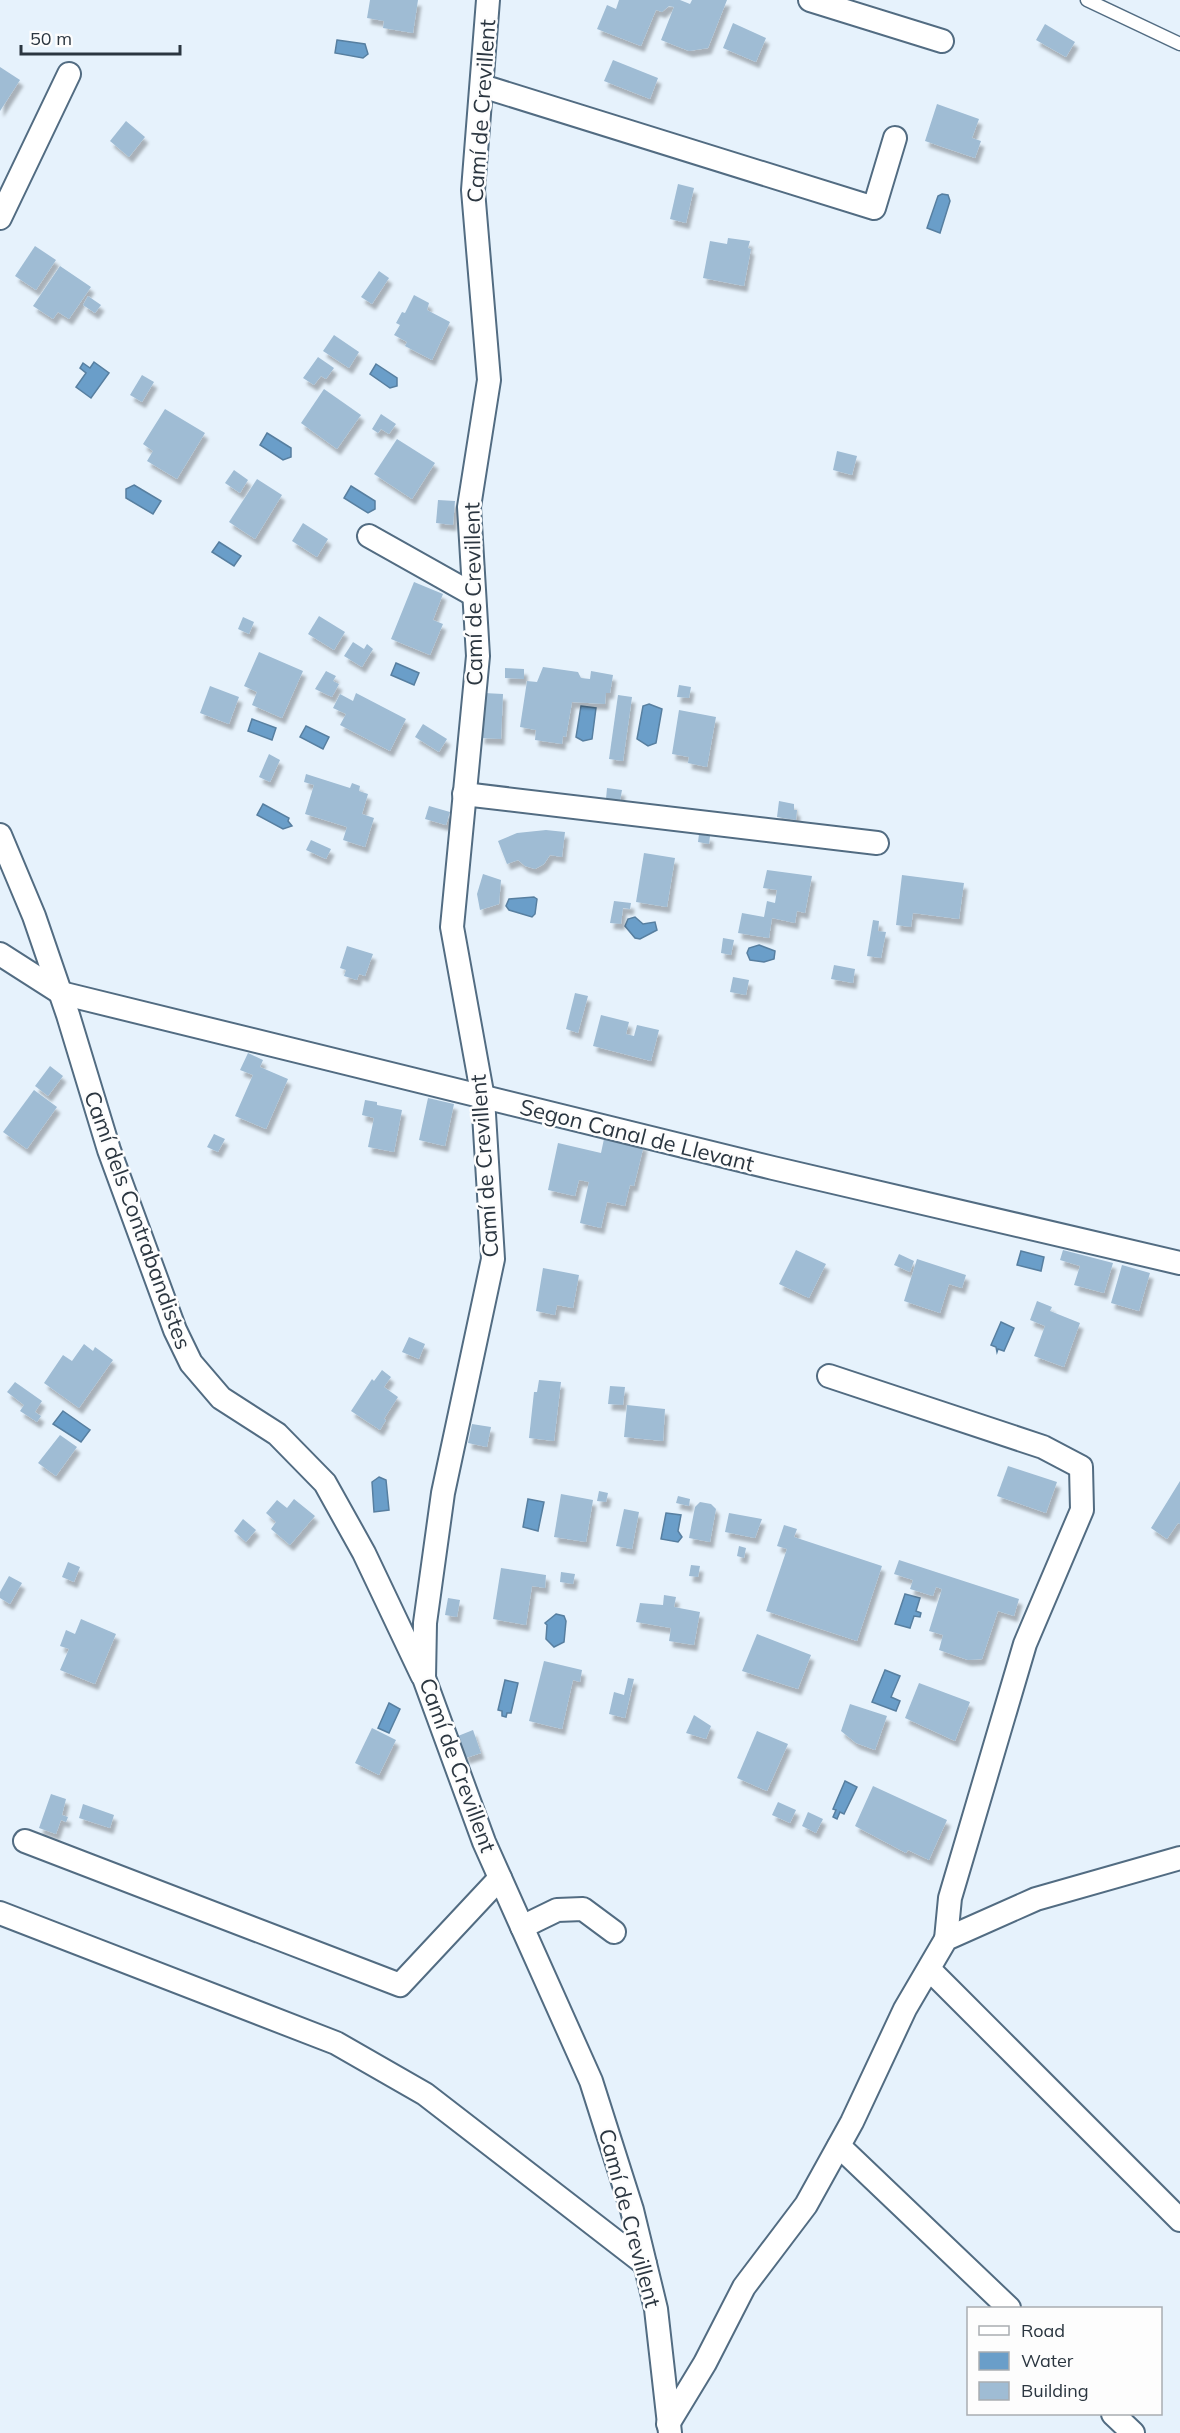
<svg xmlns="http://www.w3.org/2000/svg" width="1180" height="2433" font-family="Mulish,sans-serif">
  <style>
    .water { fill: #6a9ec9; stroke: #577fa0; stroke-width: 1.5 }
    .building { fill: #9fbcd4; filter: url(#shadow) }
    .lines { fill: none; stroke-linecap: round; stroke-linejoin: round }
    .service-casing { stroke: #526c82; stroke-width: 15 }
    .minor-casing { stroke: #526c82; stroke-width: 26 }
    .service { stroke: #fff; stroke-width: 12 }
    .minor { stroke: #fff; stroke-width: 22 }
    .labels { text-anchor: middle; stroke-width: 5; stroke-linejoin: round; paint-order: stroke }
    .street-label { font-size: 22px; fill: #2b3640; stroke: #fdfdfd }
  </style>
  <defs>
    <filter id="shadow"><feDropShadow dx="3.5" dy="6" stdDeviation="1.5" flood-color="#0004"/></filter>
  </defs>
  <rect width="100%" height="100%" fill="#e6f2fc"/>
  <g class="water">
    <polygon points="337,40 365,44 368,54 363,58 335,53"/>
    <polygon points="942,194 948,195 950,201 940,233 927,228 938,196"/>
    <polygon points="94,362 109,373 91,398 76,387 86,373 80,368 83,363 90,368"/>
    <polygon points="376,364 397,378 397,386 390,388 370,374"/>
    <polygon points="267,433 291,448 291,457 283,460 260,445"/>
    <polygon points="134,485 161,501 153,514 126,498 126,489"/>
    <polygon points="351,486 375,501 375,509 368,513 344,498"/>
    <polygon points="219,542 241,556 234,566 212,552"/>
    <polygon points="396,663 419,673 414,685 391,675"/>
    <polygon points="649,704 662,709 656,743 648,746 637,739 643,706"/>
    <polygon points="581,706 596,708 592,739 583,741 576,737"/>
    <polygon points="252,719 276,728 272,740 248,731"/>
    <polygon points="306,726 329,737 323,749 300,737"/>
    <polygon points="263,804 289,818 288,821 292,826 283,829 257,815"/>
    <polygon points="534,897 537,899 535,914 532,917 509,910 506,906 509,899"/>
    <polygon points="635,917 643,924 655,922 657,930 640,939 635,938 625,926 628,919"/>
    <polygon points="759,945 775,951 774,959 764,962 750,960 747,953 749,948"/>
    <polygon points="1021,1251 1044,1257 1041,1271 1017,1265"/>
    <polygon points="1001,1322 1014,1328 1004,1351 998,1349 997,1352 996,1347 991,1345"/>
    <polygon points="63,1411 90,1430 81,1442 53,1424"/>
    <polygon points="379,1477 386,1480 389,1510 374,1512 372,1482"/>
    <polygon points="528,1499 544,1502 538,1531 523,1527"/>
    <polygon points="666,1513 681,1515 678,1531 682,1537 678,1542 661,1539"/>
    <polygon points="905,1594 920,1598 916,1611 921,1613 920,1617 914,1616 910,1628 895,1624"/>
    <polygon points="556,1614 564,1616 566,1621 564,1642 554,1647 546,1639 547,1625 545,1623"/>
    <polygon points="885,1670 900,1676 891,1697 900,1701 896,1711 872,1702"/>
    <polygon points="505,1680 518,1683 511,1713 507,1713 506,1717 502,1716 502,1711 498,1710"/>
    <polygon points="389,1703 400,1709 389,1733 378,1728"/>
    <polygon points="845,1781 857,1787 844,1814 840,1812 837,1819 833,1817 836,1810 833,1809"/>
  </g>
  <g class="building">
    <polygon points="370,0 418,0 413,33 383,28 384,21 367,18"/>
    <polygon points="619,0 680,0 690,4 692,0 727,0 708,48 689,51 661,40 674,7 669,6 662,12 656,10 641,46 597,29 607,5 616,9"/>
    <polygon points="733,23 766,38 756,62 723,48"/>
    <polygon points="1045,24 1075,42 1066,57 1036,40"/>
    <polygon points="613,60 658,78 650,99 604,81"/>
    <polygon points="0,67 20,80 0,111"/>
    <polygon points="937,104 979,119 972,138 981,141 975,158 925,141"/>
    <polygon points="126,121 145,137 129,157 110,141"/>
    <polygon points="678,184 694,188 686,223 670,219"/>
    <polygon points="728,238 750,241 748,248 751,249 744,286 703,278 710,241 727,244"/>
    <polygon points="35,246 56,260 36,290 15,276"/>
    <polygon points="60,266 91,287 69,319 58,312 53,319 33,306"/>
    <polygon points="379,271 389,278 372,304 361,297"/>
    <polygon points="414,295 429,303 427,310 450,322 432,360 405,346 407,342 394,335 400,325 396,323 402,312 405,313"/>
    <polygon points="88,296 101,305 95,313 83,305"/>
    <polygon points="334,335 359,352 349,368 323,351"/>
    <polygon points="318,357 334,368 326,379 321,376 314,385 303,378"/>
    <polygon points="142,375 154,382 142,402 130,395"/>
    <polygon points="324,389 361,415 337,449 301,423"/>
    <polygon points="165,409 205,433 177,479 147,461 153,451 143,444"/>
    <polygon points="381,414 396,424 389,434 381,429 378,433 372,429"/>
    <polygon points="397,439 435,463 412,499 374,474"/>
    <polygon points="837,451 857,456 852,475 833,470"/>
    <polygon points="234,470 248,480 240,493 225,483"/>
    <polygon points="257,479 282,495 255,539 229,522"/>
    <polygon points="438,500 455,501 453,525 436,523"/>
    <polygon points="303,523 328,539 317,557 292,541"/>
    <polygon points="414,582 443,594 433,620 443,624 430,655 391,639"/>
    <polygon points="319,616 345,632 334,650 308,634"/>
    <polygon points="243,617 254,622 249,634 238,629"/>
    <polygon points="353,642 364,649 367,644 373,649 362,667 344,656"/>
    <polygon points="259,652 303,671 282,718 252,705 257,692 244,686"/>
    <polygon points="543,667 578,672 581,678 590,679 591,671 613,675 610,693 606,693 605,704 572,702 566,737 563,736 562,744 535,740 536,730 520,727 527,681 537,682"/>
    <polygon points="505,668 524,669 524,679 505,678"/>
    <polygon points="326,671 336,676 333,681 339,684 332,697 315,689"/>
    <polygon points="679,685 691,687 689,698 677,697"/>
    <polygon points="210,686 239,697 229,724 200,713"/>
    <polygon points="356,693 406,719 390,751 340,725 346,714 333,708 340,694 353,701"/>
    <polygon points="484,693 503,694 501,739 481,738"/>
    <polygon points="618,695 632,697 623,761 609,759"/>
    <polygon points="679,710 716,717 707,767 688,763 689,757 672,754"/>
    <polygon points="423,724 447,739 439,752 415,737"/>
    <polygon points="269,754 280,760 270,782 259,777"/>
    <polygon points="306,774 350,788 352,783 360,786 359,791 368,794 362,814 374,818 365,847 343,840 347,827 305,814 314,785 304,782"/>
    <polygon points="607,788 622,790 620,801 606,799"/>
    <polygon points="779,801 794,804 794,810 797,810 796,820 777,817"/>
    <polygon points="429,806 450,812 446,825 425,819"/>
    <polygon points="546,830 565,832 562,857 550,855 544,864 535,869 525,866 518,860 507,864 498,841 517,833"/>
    <polygon points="699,834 710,836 709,844 698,842"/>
    <polygon points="311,840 331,849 326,859 306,850"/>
    <polygon points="644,853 675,858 667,907 636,902"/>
    <polygon points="767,870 812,876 805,913 797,911 795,923 772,918 769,938 738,933 742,913 764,917 767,901 775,903 777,890 763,888"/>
    <polygon points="483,874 501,880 499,904 480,910 477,894"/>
    <polygon points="902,875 964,883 959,919 913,913 911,927 896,925"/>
    <polygon points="614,901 631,903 630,909 623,908 621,924 610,923"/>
    <polygon points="873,920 879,921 878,931 886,932 881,958 867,956"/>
    <polygon points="723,938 734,940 731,955 721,953"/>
    <polygon points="347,946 373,954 365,976 359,974 357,980 344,976 346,970 340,968"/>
    <polygon points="834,965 855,969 853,983 831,979"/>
    <polygon points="733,977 749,980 746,995 730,992"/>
    <polygon points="575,993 588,996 578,1033 566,1029"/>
    <polygon points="601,1015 629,1022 626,1034 634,1036 637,1025 659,1030 651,1061 593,1046"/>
    <polygon points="248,1053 263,1060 260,1067 288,1079 266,1129 235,1116 253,1075 240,1070"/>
    <polygon points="50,1066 63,1076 48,1096 35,1086"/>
    <polygon points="34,1090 57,1107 27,1149 3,1132"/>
    <polygon points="428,1098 454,1104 445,1146 419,1140"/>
    <polygon points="365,1100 377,1102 377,1105 402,1110 394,1152 368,1147 374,1118 362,1115"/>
    <polygon points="214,1134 225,1139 218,1152 207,1147"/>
    <polygon points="605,1134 644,1145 634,1186 630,1185 625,1206 607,1202 601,1228 580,1223 589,1182 579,1180 575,1196 548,1190 558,1143 601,1153"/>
    <polygon points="796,1250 826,1264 809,1298 779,1284"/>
    <polygon points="1063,1250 1113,1263 1104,1293 1074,1285 1080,1266 1060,1260"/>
    <polygon points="899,1254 914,1261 910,1272 894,1265"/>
    <polygon points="917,1259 966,1275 962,1288 949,1284 940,1313 904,1301"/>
    <polygon points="1122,1265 1150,1273 1139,1311 1111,1303"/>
    <polygon points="543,1268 579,1275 573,1308 557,1305 555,1315 536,1311"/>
    <polygon points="1037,1301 1052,1307 1050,1311 1080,1323 1064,1367 1034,1356 1045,1326 1030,1320"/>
    <polygon points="409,1337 425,1344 419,1359 402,1352"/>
    <polygon points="84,1344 93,1351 95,1347 113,1360 79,1408 44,1383 63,1355 72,1361"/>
    <polygon points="382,1370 391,1377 384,1387 398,1397 384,1419 386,1420 380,1430 351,1411 372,1379 374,1381"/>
    <polygon points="539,1380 561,1382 554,1441 529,1438 534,1392 537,1392"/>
    <polygon points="15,1382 42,1401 35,1412 41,1416 37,1422 20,1411 24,1405 7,1392"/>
    <polygon points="610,1386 625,1387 623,1405 608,1404"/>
    <polygon points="627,1405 665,1409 663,1441 624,1437"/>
    <polygon points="472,1424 491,1427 487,1447 468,1443"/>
    <polygon points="60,1435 77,1447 56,1476 38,1463"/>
    <polygon points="1008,1466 1057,1482 1046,1513 997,1496"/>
    <polygon points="1180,1481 1180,1524 1178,1523 1167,1539 1151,1528"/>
    <polygon points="599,1491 608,1493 606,1502 597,1501"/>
    <polygon points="561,1494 593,1500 586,1542 554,1537"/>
    <polygon points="678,1496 690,1499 689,1506 676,1503"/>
    <polygon points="294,1499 315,1516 290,1545 271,1529 276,1522 266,1513 277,1500 287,1508"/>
    <polygon points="700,1502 711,1504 716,1509 710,1542 689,1538 695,1507"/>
    <polygon points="624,1509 639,1512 632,1549 616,1546"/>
    <polygon points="729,1513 762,1519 755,1538 725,1532"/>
    <polygon points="243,1519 256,1530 246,1542 234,1531"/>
    <polygon points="784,1525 797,1529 794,1537 882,1566 857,1641 766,1611 787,1549 777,1546"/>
    <polygon points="739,1546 746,1548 744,1558 737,1556"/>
    <polygon points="899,1560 1019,1599 1014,1616 998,1611 982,1659 968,1660 939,1650 943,1635 929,1631 942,1589 936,1587 933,1596 910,1589 913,1580 894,1574"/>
    <polygon points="68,1562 80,1567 74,1582 62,1577"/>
    <polygon points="691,1565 700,1566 698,1577 689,1576"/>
    <polygon points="501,1568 546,1575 545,1588 532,1586 526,1625 493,1619"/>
    <polygon points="561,1572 575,1574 573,1584 560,1582"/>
    <polygon points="9,1576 22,1583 10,1604 0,1598 0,1592"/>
    <polygon points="664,1595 676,1597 674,1607 700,1612 694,1645 669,1641 671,1628 636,1622 640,1603 663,1605"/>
    <polygon points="448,1598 460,1600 457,1617 445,1615"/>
    <polygon points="81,1619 116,1634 95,1684 60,1670 69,1649 60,1646 66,1630 75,1634"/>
    <polygon points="757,1634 811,1655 798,1689 742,1671"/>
    <polygon points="544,1661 582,1670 580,1682 573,1680 562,1729 529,1721"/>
    <polygon points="628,1678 634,1679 625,1718 609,1714 614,1692 624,1695"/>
    <polygon points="919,1683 970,1702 955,1741 905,1718"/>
    <polygon points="850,1704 887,1716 875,1750 856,1743 841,1731"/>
    <polygon points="694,1715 711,1726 706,1739 686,1733"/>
    <polygon points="372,1728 396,1740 379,1775 355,1763"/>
    <polygon points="473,1730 481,1753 466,1758 458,1736"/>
    <polygon points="757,1731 788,1744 767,1791 737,1778"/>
    <polygon points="873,1786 947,1820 929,1860 908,1850 906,1853 855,1826"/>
    <polygon points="51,1794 66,1799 62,1815 68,1817 66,1822 61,1820 56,1834 39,1828"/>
    <polygon points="778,1802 796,1810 790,1823 772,1815"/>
    <polygon points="83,1804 114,1815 110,1828 79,1818"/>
    <polygon points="808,1812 823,1819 816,1833 802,1826"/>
  </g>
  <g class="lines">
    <defs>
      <polyline id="service" points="1087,0 1180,44"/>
      <g id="minor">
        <polyline points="488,0 473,190 489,380 469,507 478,656 452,927 483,1098 493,1259 443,1493 425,1623 424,1678 484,1842 591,2081 632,2210 656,2309 670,2433"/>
        <polyline points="810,0 942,41"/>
        <polyline points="482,86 874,208 895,138"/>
        <polyline points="0,218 69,74"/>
        <polyline points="369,536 474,595"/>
        <polyline points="464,794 877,843"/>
        <polyline points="0,835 34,916 68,1015 109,1150 175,1330 191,1363 221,1398 277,1434 325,1483 364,1553 422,1675"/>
        <polyline points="0,954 61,993 773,1168 1180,1263"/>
        <polyline points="829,1376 1043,1447 1081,1467 1082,1510 1025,1644 950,1898 946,1939"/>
        <polyline points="25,1841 400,1985 500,1878"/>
        <polyline points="0,1913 336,2043 425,2094 645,2264"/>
        <polyline points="522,1927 557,1910 583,1909 614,1932"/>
        <polyline points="930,1970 1180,2220"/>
        <polyline points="839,2146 1009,2308"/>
        <polyline points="1113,2414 1133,2433"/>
        <polyline points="668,2424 705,2363 744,2287 806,2205 852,2122 905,2009 946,1939 1036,1899 1180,1858"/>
      </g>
    </defs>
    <use href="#service" class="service-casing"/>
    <use href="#minor" class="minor-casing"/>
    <use href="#service" class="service"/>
    <use href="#minor" class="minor"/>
  </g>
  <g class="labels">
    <g class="street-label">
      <text transform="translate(481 111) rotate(-86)" y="8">Camí de Crevillent</text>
      <text transform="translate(473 594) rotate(-91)" y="8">Camí de Crevillent</text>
      <text transform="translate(637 1135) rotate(14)" y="8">Segon Canal de Llevant</text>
      <text transform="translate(484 1166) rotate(-94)" y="8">Camí de Crevillent</text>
      <text transform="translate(138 1220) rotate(70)" y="8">Camí dels Contrabandistes</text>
      <text transform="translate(458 1765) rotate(70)" y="8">Camí de Crevillent</text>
      <text transform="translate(630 2218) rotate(75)" y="8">Camí de Crevillent</text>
    </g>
  </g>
  <rect x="967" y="2307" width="195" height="108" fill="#fdfdfd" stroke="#a9adb1" stroke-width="1.5"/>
  <rect x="979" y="2326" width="30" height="9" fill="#ffffff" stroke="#a9adb1" stroke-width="1.5"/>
  <text x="1021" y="2337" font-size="18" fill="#2b3640">Road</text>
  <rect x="979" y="2352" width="30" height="18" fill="#6a9ec9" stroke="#a9adb1" stroke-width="1.5"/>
  <text x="1021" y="2367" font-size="18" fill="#2b3640">Water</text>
  <rect x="979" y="2382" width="30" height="18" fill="#9fbcd4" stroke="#a9adb1" stroke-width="1.5"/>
  <text x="1021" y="2397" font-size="18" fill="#2b3640">Building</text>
  <path d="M21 45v9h159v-9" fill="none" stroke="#2b3640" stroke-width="3"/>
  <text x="30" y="45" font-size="18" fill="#2b3640" stroke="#fdfdfd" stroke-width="4.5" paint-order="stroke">50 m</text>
</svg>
